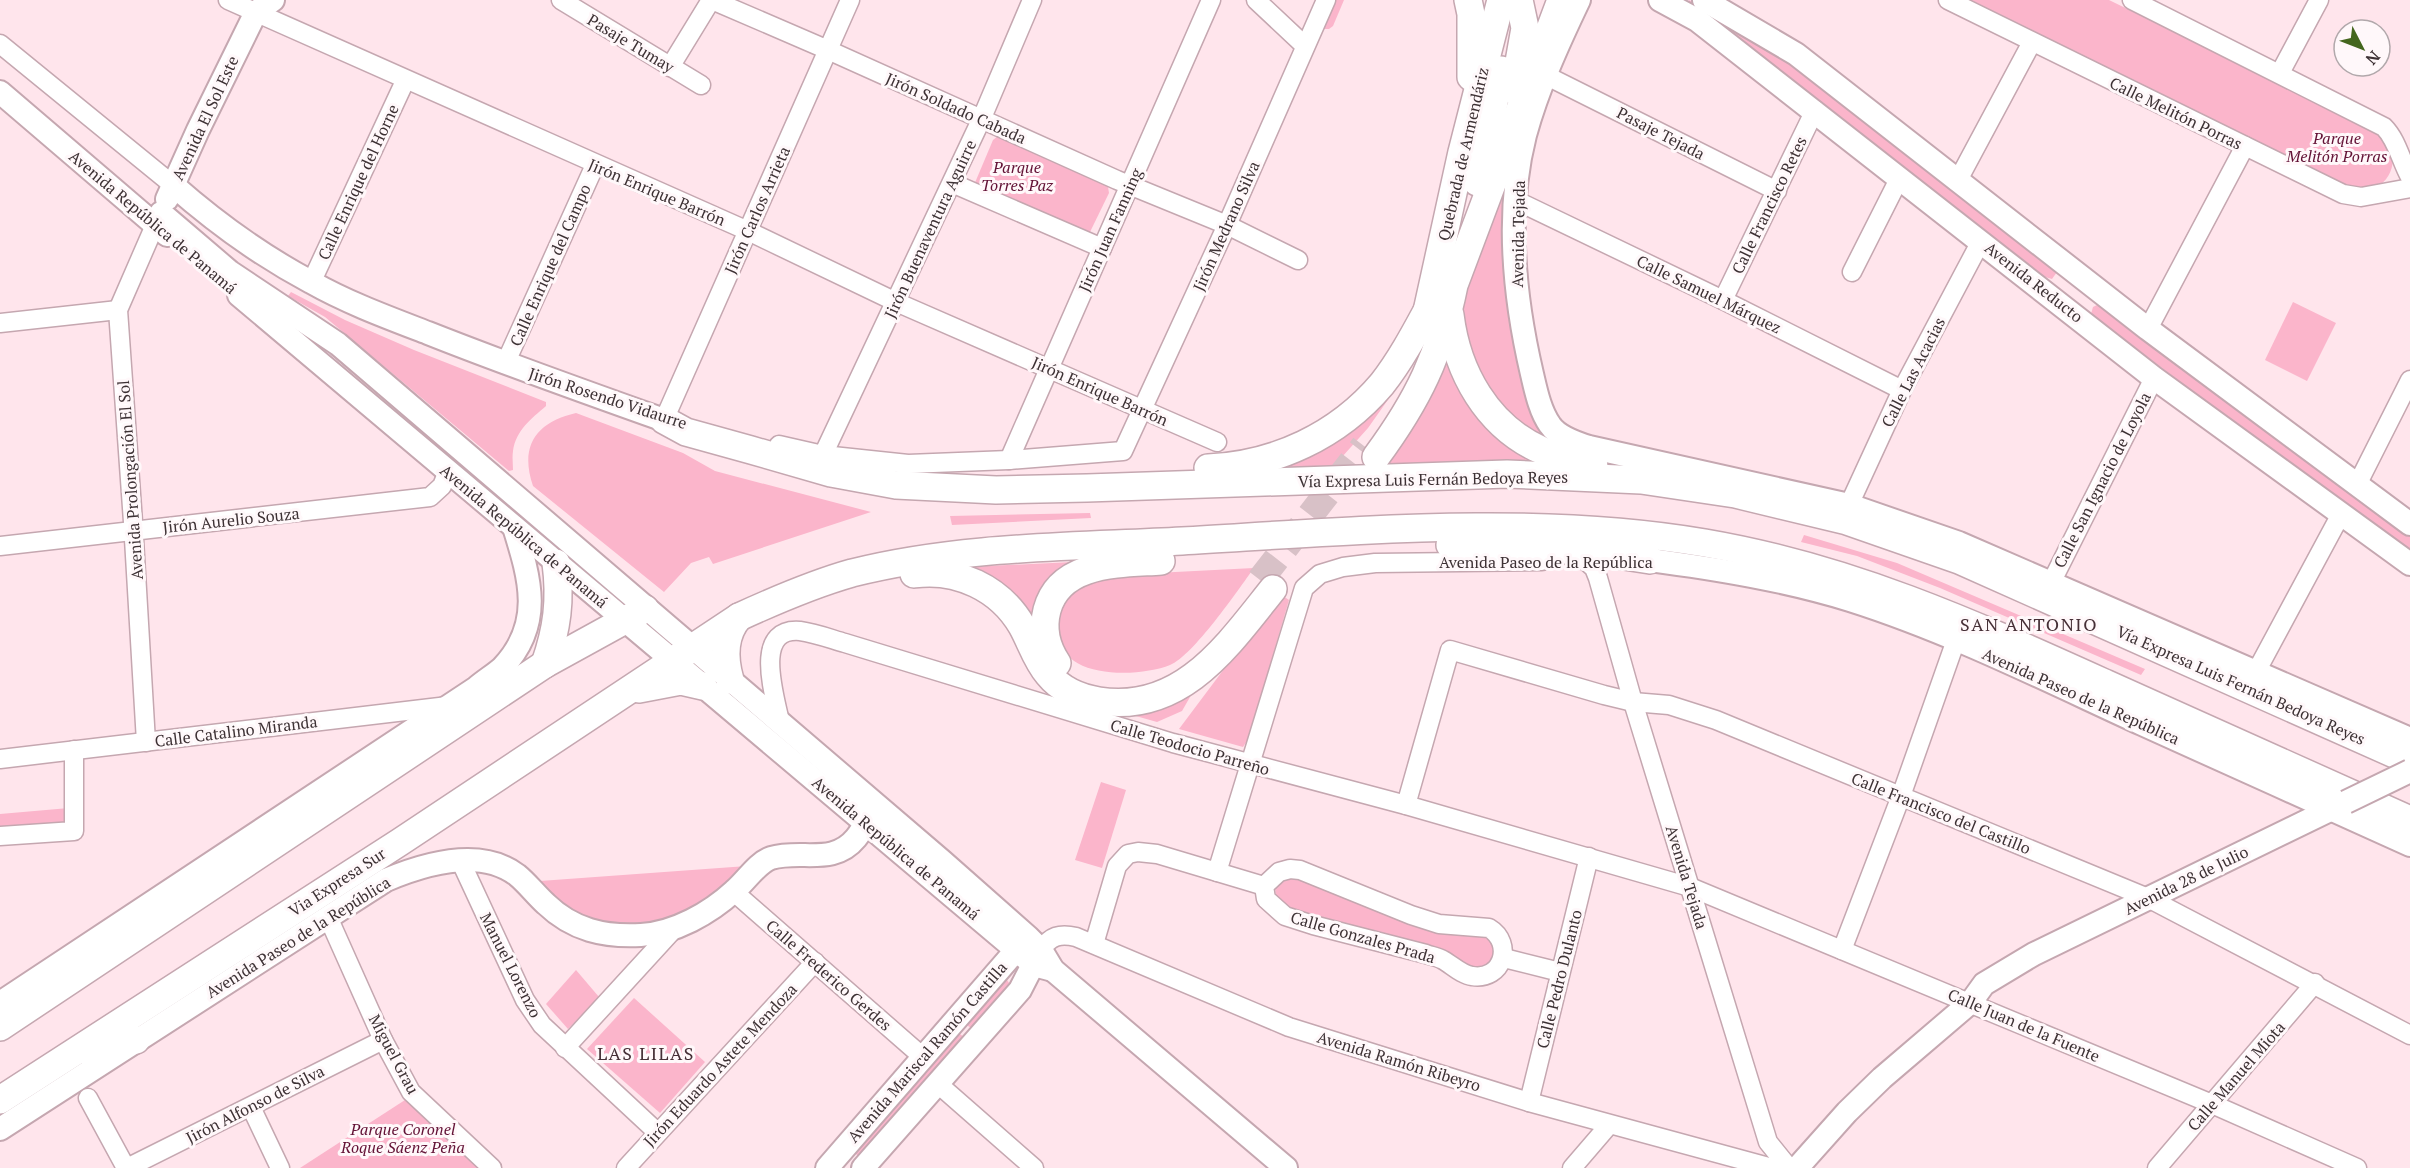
<svg xmlns="http://www.w3.org/2000/svg" width="2410" height="1168" font-family="'PT Serif',serif">
  <style>
    .green { fill: #fbb5cb }
    .lines { fill: none; stroke-linecap: round; stroke-linejoin: round }
    .highway-tunnel { stroke: #d8c1c7; stroke-width: 27; stroke-dasharray: 27 14; stroke-linecap: butt }
    .minor-casing { stroke: #c5a7b0; stroke-width: 21 }
    .major-casing { stroke: #c5a7b0; stroke-width: 26 }
    .highway-casing { stroke: #c5a7b0; stroke-width: 30 }
    .minor { stroke: #fff; stroke-width: 18 }
    .major { stroke: #fff; stroke-width: 22 }
    .highway { stroke: #fff; stroke-width: 27 }
    .major-bridge-casing { stroke: #c5a7b0; stroke-width: 26; stroke-linecap: butt }
    .major-bridge { stroke: #fff; stroke-width: 22 }
    .labels { text-anchor: middle; stroke-width: 6; stroke-linejoin: round; paint-order: stroke }
    .street-label { font-size: 16px; fill: #3d3134; stroke: #fff8fa }
    .park-label { font-size: 16px; font-style: italic; fill: #621135; stroke: #fff8fa }
    .neighbourhood-label { font-size: 18px; letter-spacing: 1.5px; fill: #462f36; stroke: #fff8fa }
  </style>
  <rect width="100%" height="100%" fill="#ffe5ec"/>
  <g class="green">
    <polygon points="1334,0 1344,0 1333,26 1329,29 1321,29"/>
    <polygon points="1689,0 1724,16 1773,49 2057,272 2052,279 2045,277 1831,112 1687,4"/>
    <path d="M1963 0H2109L2371 128C2378 134 2387 141 2391 150 2396 163 2390 181 2376 187 2368 190 2356 188 2347 188Z"/>
    <polygon points="998,136 1108,187 1109,193 1090,232 1087,234 974,185 993,140"/>
    <polygon points="1508,147 1508,211 1557,446 1530,435 1480,384 1456,310"/>
    <path d="M291 292 345 320 414 350 546 402V406C531 419 516 430 513 451 512 458 513 464 513 470L509 471 325 317 288 296Z"/>
    <polygon points="2293,302 2336,323 2307,381 2265,360"/>
    <polygon points="2097,305 2105,308 2410,533 2410,557 2091,314 2093,307"/>
    <polygon points="1447,331 1456,360 1551,464 1392,467 1385,458"/>
    <polygon points="1413,349 1392,394 1368,428 1333,467 1245,471 1282,461"/>
    <path d="M576 413 683 453 715 471 871 512 713 564 709 557 691 563 664 592 533 486C519 445 537 422 576 413Z"/>
    <polygon points="1090,513 1091,518 952,525 950,516"/>
    <polygon points="1804,535 1897,563 2145,669 2141,675 1940,588 1857,556 1801,542"/>
    <polygon points="1073,562 1037,628 966,567"/>
    <path d="M1254 568C1238 590 1193 656 1170 665 1138 678 1055 680 1059 629 1059 624 1058 616 1060 611 1064 602 1073 592 1078 584L1116 575Z"/>
    <polygon points="1283,596 1289,600 1249,738 1243,747 1179,729 1278,597"/>
    <polygon points="1198,683 1182,711 1157,722 1111,709"/>
    <polygon points="1101,782 1126,790 1102,868 1075,860"/>
    <polygon points="69,808 68,823 0,829 0,814"/>
    <polygon points="747,866 720,890 689,910 653,924 595,925 566,909 540,881"/>
    <path d="M1291 877 1305 878 1440 931 1462 936 1481 933 1499 948 1488 966 1475 970 1287 909C1276 899 1271 891 1280 878Z"/>
    <polygon points="576,970 599,997 568,1029 546,1004"/>
    <polygon points="1002,980 1007,980 1012,987 973,1029 968,1026 967,1021"/>
    <polygon points="634,998 705,1062 660,1113 587,1049"/>
    <polygon points="957,1032 964,1037 963,1043 862,1160 854,1152"/>
    <polygon points="405,1100 480,1168 300,1168"/>
  </g>
  <g class="lines">
    <polyline class="highway-tunnel" points="1260,580 1364,446"/>
    <defs>
      <g id="minor">
        <polyline points="228,0 748,231 896,302 1217,442"/>
        <polyline points="561,0 701,85"/>
        <polyline points="712,0 828,50 1117,180 1227,225 1298,260"/>
        <polyline points="1256,0 1305,46"/>
        <polyline points="1948,0 2343,194 2361,197 2410,188"/>
        <path d="M2132 0 2384 127C2397 140 2401 161 2410 177"/>
        <polyline points="0,44 173,185"/>
        <polyline points="670,67 711,0"/>
        <polyline points="2280,73 2319,0"/>
        <polyline points="1545,75 1777,191"/>
        <polyline points="1957,182 2032,42"/>
        <polyline points="952,183 1102,248"/>
        <polyline points="1515,200 1723,300 1902,390"/>
        <polyline points="1852,272 1900,177"/>
        <polyline points="311,283 405,81"/>
        <polyline points="1723,300 1815,110"/>
        <polyline points="0,323 118,310"/>
        <polyline points="2148,329 2245,146"/>
        <polyline points="505,364 595,165"/>
        <polyline points="676,422 664,420 850,0"/>
        <polyline points="779,445 823,455 908,464 1009,460 1123,451 1227,225 1326,0"/>
        <polyline points="823,455 981,120 1032,0"/>
        <polyline points="1009,460 1211,0"/>
        <polyline points="2357,485 2410,380"/>
        <polyline points="1849,505 1902,390 1981,241"/>
        <polyline points="0,546 430,497 442,486 448,471"/>
        <polyline points="1586,561 1594,568 1598,578 1633,702 1768,1142 1789,1168"/>
        <polyline points="2051,583 2154,378"/>
        <polyline points="2256,672 2341,514"/>
        <path d="M780 722C775 696 752 627 800 631 815 633 831 639 845 643L1173 743 1406 805 1690 887 2212 1104 2357 1168"/>
        <polyline points="146,742 133,522 118,310 155,225"/>
        <polyline points="0,759 448,706"/>
        <polyline points="1406,805 1450,650 1604,695 1633,702 1669,705 1716,720 2148,898 2410,1035"/>
        <polyline points="0,836 74,831 74,750"/>
        <polyline points="460,860 525,1000 542,1025 657,1132"/>
        <path d="M1290 869 1300 870 1411 915 1439 924 1489 928C1514 943 1503 981 1472 976 1462 975 1452 965 1443 960 1438 957 1431 956 1426 954L1313 925 1285 916 1266 899 1264 886 1279 872Z"/>
        <polyline points="1217,872 1304,588 1320,574 1343,567 1375,563 1542,561"/>
        <polyline points="734,892 924,1058"/>
        <polyline points="328,917 383,1040 411,1092 492,1168"/>
        <polyline points="1094,944 1117,866 1128,854 1138,852 1157,854 1264,886"/>
        <path d="M1041 950C1050 936 1060 933 1076 937L1289 1027 1529 1102 1772 1168"/>
        <polyline points="1842,950 1901,796 1956,640"/>
        <polyline points="1504,958 1560,972"/>
        <polyline points="565,1048 674,929"/>
        <polyline points="937,1083 1034,1168"/>
        <polyline points="88,1098 126,1168"/>
        <polyline points="1529,1102 1589,857"/>
        <polyline points="251,1107 280,1168"/>
        <polyline points="127,1168 383,1040"/>
        <polyline points="626,1168 815,962"/>
        <polyline points="1572,1168 1609,1125"/>
        <polyline points="2157,1168 2315,983"/>
      </g>
      <g id="major">
        <path d="M1579 0C1558 44 1538 88 1525 135 1505 213 1514 297 1532 374 1536 391 1540 411 1550 425 1558 437 1576 443 1589 447L1849 505 1959 543 2410 739"/>
        <polyline points="1660,0 1697,20 2154,378 2410,564"/>
        <polyline points="1704,0 1796,54 2148,329 2410,524"/>
        <polyline points="0,92 167,235"/>
        <path d="M173 185C215 222 262 256 311 282 348 303 389 318 428 333 506 364 585 392 664 420"/>
        <polyline points="167,199 198,130 256,12 273,0"/>
        <polyline points="161,213 230,272 338,344 942,861 1028,937 1041,950 1053,970 1286,1168"/>
        <polyline points="239,295 1034,965 1053,970"/>
        <path d="M1650 560C1718 569 1785 580 1850 600 1951 632 2046 680 2142 724 2231 765 2321 804 2410 845"/>
        <path d="M0 1003 476 688C484 681 494 675 502 668 544 624 530 579 514 527"/>
        <path d="M0 1129 386 880C424 864 480 847 517 875 527 883 536 895 546 904 573 930 604 937 641 935 675 933 710 913 734 891 746 881 757 863 771 858 802 849 833 866 856 838 864 828 867 821 866 809"/>
        <polyline points="827,1168 1025,940"/>
        <polyline points="863,1168 1020,990 1040,951"/>
        <polyline points="1797,1168 1847,1112 1882,1078 1971,1002 1984,984 2034,954 2340,805"/>
      </g>
      <g id="highway">
        <polyline points="1468,0 1471,14 1471,77"/>
        <polyline points="1514,90 1525,28 1519,0"/>
        <polyline points="1477,182 1501,70"/>
        <path d="M1450 315C1457 372 1487 426 1541 450 1558 458 1576 461 1594 466"/>
        <polyline points="1424,325 1462,152 1501,0"/>
        <polyline points="664,420 686,432 751,450 831,473 896,485 996,490 1087,488 1507,474 1641,480 1735,494 1847,521 1959,560 2410,761"/>
        <path d="M1376 457C1418 400 1440 355 1454 285L1561 0"/>
        <path d="M1208 468C1275 465 1338 436 1382 384 1400 361 1414 335 1428 309"/>
        <polyline points="1450,545 1592,551 1650,560"/>
        <path d="M914 574C957 568 1000 588 1022 626 1031 642 1036 660 1048 674 1061 690 1080 698 1099 701 1182 714 1228 645 1273 589"/>
        <path d="M1057 663C1047 648 1042 629 1047 610 1060 561 1121 564 1161 561"/>
        <path d="M545 664C557 629 561 600 556 563"/>
        <path d="M730 680C724 659 723 635 739 617"/>
        <polyline points="639,689 681,681 703,686"/>
        <polyline points="0,1027 545,664 645,609"/>
        <polyline points="85,1050 136,1040"/>
        <path d="M0 1100 400 842 739 617C776 600 813 584 852 573 959 546 1072 547 1182 541 1353 531 1535 514 1705 543 1851 568 1974 624 2107 684 2208 729 2309 774 2410 820"/>
      </g>
    </defs>
    <use href="#minor" class="minor-casing"/>
    <use href="#major" class="major-casing"/>
    <use href="#highway" class="highway-casing"/>
    <use href="#minor" class="minor"/>
    <use href="#major" class="major"/>
    <use href="#highway" class="highway"/>
    <defs>
      <polyline id="major-bridge" points="2346,802 2410,771"/>
    </defs>
    <use href="#major-bridge" class="major-bridge-casing"/>
    <use href="#major-bridge" class="major-bridge"/>
  </g>
  <g class="labels">
    <g class="street-label">
      <text transform="translate(631 43) rotate(31)" y="6">Pasaje Tumay</text>
      <text transform="translate(956 108) rotate(24)" y="6">Jirón Soldado Cabada</text>
      <text transform="translate(2176 113) rotate(26)" y="6">Calle Melitón Porras</text>
      <text transform="translate(205 118) rotate(-65)" y="6">Avenida El Sol Este</text>
      <text transform="translate(1661 133) rotate(27)" y="6">Pasaje Tejada</text>
      <text transform="translate(1463 154) rotate(-77)" y="6">Quebrada de Armendáriz</text>
      <text transform="translate(358 182) rotate(-65)" y="6">Calle Enrique del Horne</text>
      <text transform="translate(657 192) rotate(23)" y="6">Jirón Enrique Barrón</text>
      <text transform="translate(1769 205) rotate(-64)" y="6">Calle Francisco Retes</text>
      <text transform="translate(757 210) rotate(-66)" y="6">Jirón Carlos Arrieta</text>
      <text transform="translate(153 222) rotate(40)" y="6">Avenida República de Panamá</text>
      <text transform="translate(1226 226) rotate(-66)" y="6">Jirón Medrano Silva</text>
      <text transform="translate(930 229) rotate(-65)" y="6">Jirón Buenaventura Aguirre</text>
      <text transform="translate(1110 230) rotate(-66)" y="6">Jirón Juan Fanning</text>
      <text transform="translate(1518 234) rotate(-89)" y="6">Avenida Tejada</text>
      <text transform="translate(550 265) rotate(-66)" y="6">Calle Enrique del Campo</text>
      <text transform="translate(2034 282) rotate(38)" y="6">Avenida Reducto</text>
      <text transform="translate(1709 294) rotate(26)" y="6">Calle Samuel Márquez</text>
      <text transform="translate(1913 372) rotate(-63)" y="6">Calle Las Acacias</text>
      <text transform="translate(1100 391) rotate(24)" y="6">Jirón Enrique Barrón</text>
      <text transform="translate(608 398) rotate(18)" y="6">Jirón Rosendo Vidaurre</text>
      <text transform="translate(1433 479) rotate(-1)" y="6">Vía Expresa Luis Fernán Bedoya Reyes</text>
      <text transform="translate(130 480) rotate(-94)" y="6">Avenida Prolongación El Sol</text>
      <text transform="translate(2102 480) rotate(-63)" y="6">Calle San Ignacio de Loyola</text>
      <text transform="translate(231 520) rotate(-6)" y="6">Jirón Aurelio Souza</text>
      <text transform="translate(524 536) rotate(40)" y="6">Avenida República de Panamá</text>
      <text x="1546" y="568">Avenida Paseo de la República</text>
      <text transform="translate(2241 685) rotate(24)" y="6">Vía Expresa Luis Fernán Bedoya Reyes</text>
      <text transform="translate(2081 696) rotate(24)" y="6">Avenida Paseo de la República</text>
      <text transform="translate(236 731) rotate(-7)" y="6">Calle Catalino Miranda</text>
      <text transform="translate(1190 747) rotate(16)" y="6">Calle Teodocio Parreño</text>
      <text transform="translate(1941 813) rotate(22)" y="6">Calle Francisco del Castillo</text>
      <text transform="translate(896 848) rotate(40)" y="6">Avenida República de Panamá</text>
      <text transform="translate(1687 877) rotate(73)" y="6">Avenida Tejada</text>
      <text transform="translate(2186 880) rotate(-26)" y="6">Avenida 28 de Julio</text>
      <text transform="translate(337 882) rotate(-33)" y="6">Via Expresa Sur</text>
      <text transform="translate(298 937) rotate(-32)" y="6">Avenida Paseo de la República</text>
      <text transform="translate(1363 937) rotate(16)" y="6">Calle Gonzales Prada</text>
      <text transform="translate(511 965) rotate(63)" y="6">Manuel Lorenzo</text>
      <text transform="translate(829 975) rotate(41)" y="6">Calle Frederico Gerdes</text>
      <text transform="translate(1559 979) rotate(-76)" y="6">Calle Pedro Dulanto</text>
      <text transform="translate(2024 1025) rotate(23)" y="6">Calle Juan de la Fuente</text>
      <text transform="translate(927 1052) rotate(-49)" y="6">Avenida Mariscal Ramón Castilla</text>
      <text transform="translate(394 1054) rotate(62)" y="6">Miguel Grau</text>
      <text transform="translate(1399 1061) rotate(17)" y="6">Avenida Ramón Ribeyro</text>
      <text transform="translate(720 1065) rotate(-47)" y="6">Jirón Eduardo Astete Mendoza</text>
      <text transform="translate(2236 1076) rotate(-49)" y="6">Calle Manuel Miota</text>
      <text transform="translate(255 1104) rotate(-27)" y="6">Jirón Alfonso de Silva</text>
    </g>
    <g class="park-label">
      <text x="2337" y="144">Parque<tspan x="2337" dy="18">Melitón Porras</tspan></text>
      <text x="1017" y="173">Parque<tspan x="1017" dy="18">Torres Paz</tspan></text>
      <text x="403" y="1135">Parque Coronel<tspan x="403" dy="18">Roque Sáenz Peña</tspan></text>
    </g>
    <g class="neighbourhood-label">
      <text x="2029" y="631">SAN ANTONIO</text>
      <text x="646" y="1060">LAS LILAS</text>
    </g>
  </g>
  <g transform="translate(2362 48) rotate(132)"><circle r="28" fill="#fff8fa" stroke="#b1a8ab" stroke-width="1.5"/>
  <path d="M0-4.5L10 22L0 15L-10 22Z" fill="#44661e"/>
  <text y="-9" font-size="16" font-weight="bold" text-anchor="middle" fill="#3d3134">N</text>
  </g>
</svg>
